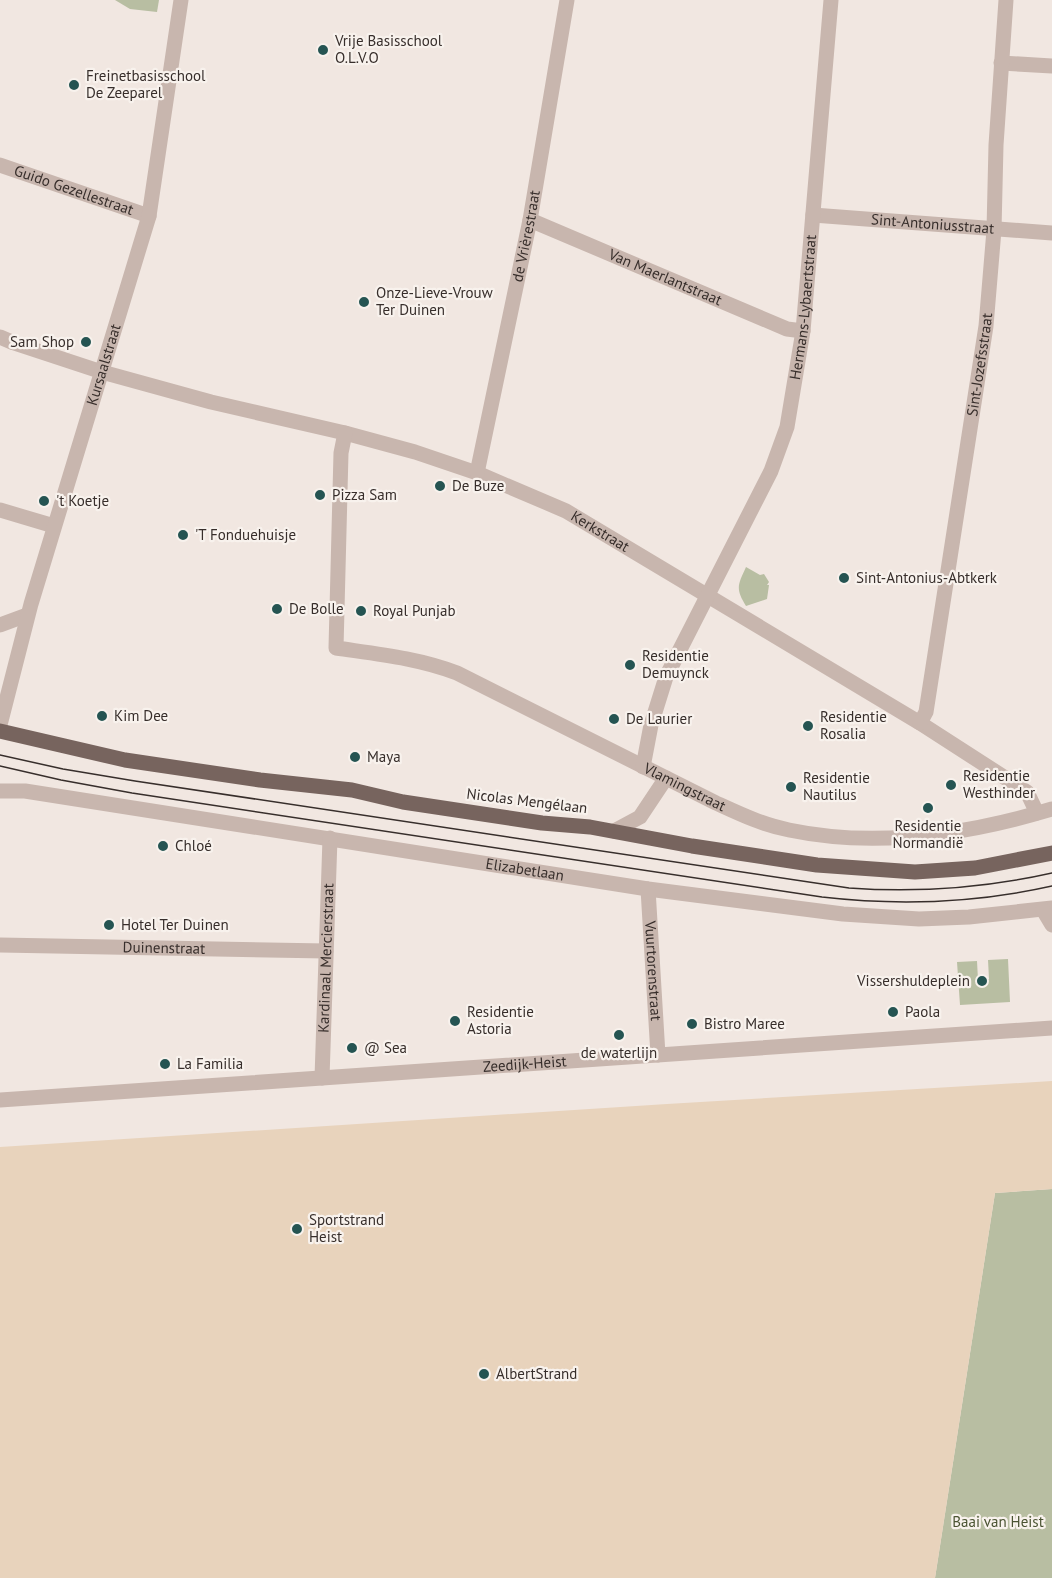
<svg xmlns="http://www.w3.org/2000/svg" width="1052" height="1578" font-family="'PT Sans',sans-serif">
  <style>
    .green { fill: #b8bea2 }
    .sand { fill: #e8d3bc }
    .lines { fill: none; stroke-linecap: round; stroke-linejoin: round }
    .minor { stroke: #c8b6ae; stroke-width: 15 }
    .major { stroke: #77645e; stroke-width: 15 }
    .tram { stroke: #372e2b; stroke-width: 1.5 }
    .poi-dot { fill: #255452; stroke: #f8f2ed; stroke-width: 2 }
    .labels { text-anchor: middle; stroke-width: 4.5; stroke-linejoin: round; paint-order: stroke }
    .poi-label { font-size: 15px; fill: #372e2b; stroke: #f8f2ed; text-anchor: start }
    .street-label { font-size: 15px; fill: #372e2b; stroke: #f8f2ed }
    .park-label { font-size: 15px; fill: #4a5332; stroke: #f8f2ed }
  </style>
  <rect width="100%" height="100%" fill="#f1e7e1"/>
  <g class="green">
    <polygon points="115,0 159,0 157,12 130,9"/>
    <path d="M746 567 760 575 764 574 769 582 767 585H769L767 599 746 606C735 588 738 585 746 567Z"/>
    <polygon points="1008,959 1010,1002 960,1005 957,962 977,961 978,980 989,979 988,960"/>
    <polygon points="1052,1189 1052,1578 935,1578 995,1193"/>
  </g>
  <polygon class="sand" points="1052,1081 1052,1189 995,1193 935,1578 0,1578 0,1147 667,1104"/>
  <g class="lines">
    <g class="minor">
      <polyline points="1001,63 1052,66"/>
      <path id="s1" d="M0 165 149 216"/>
      <path id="s2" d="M813 215 1052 233"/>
      <path id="s3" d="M530 220 787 329 803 331"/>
      <path id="s4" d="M0 337 14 343 102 372 211 402 345 433 415 452 477 473 566 511 920 723 1027 792 1037 813"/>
      <path id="s5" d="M345 433 341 453 336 648C377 654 418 658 457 673L716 803C740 814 763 825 789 830 875 848 969 834 1052 809"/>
      <path id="s6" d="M477 473 530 220 567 0"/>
      <polyline points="0,510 54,526"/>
      <polyline points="0,625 27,615"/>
      <path id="s7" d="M920 723 926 712 986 326 994 230 996 145 1006 0"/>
      <path id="s8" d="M0 725 31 604 149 216 181 0"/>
      <path id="s9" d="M643 767 651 725 666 677 771 471 787 427 803 331 831 0"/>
      <path id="s10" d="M0 791H25L648 889 843 914 919 919 969 917 1052 908"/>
      <polyline points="614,831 640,817 666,778"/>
      <path id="s11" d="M648 889 658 1055"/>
      <polyline points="1043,910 1052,925"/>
      <path id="s12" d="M0 945 326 951"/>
      <path id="s13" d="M322 1078 330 838"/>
      <path id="s14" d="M0 1100 1052 1028"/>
    </g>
    <polyline class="major" points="0,731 125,760 260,780 352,790 403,802 542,823 590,827 692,846 817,865 915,872 975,868 1052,853"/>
    <g class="tram">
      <path d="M0 755 63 769 135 781 849 888C918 893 985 888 1052 873"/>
      <path d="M0 766 61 780 132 793 822 897C900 906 976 903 1052 886"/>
    </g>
  </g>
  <g class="poi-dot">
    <circle cx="323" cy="50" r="6"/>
    <circle cx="74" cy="85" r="6"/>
    <circle cx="364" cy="302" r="6"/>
    <circle cx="86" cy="342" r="6"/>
    <circle cx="440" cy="486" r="6"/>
    <circle cx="320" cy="495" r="6"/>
    <circle cx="44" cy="501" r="6"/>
    <circle cx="183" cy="535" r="6"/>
    <circle cx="844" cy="578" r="6"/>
    <circle cx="277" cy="609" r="6"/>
    <circle cx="361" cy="611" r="6"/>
    <circle cx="630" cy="665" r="6"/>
    <circle cx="102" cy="716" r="6"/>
    <circle cx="614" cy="719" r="6"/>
    <circle cx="808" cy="726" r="6"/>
    <circle cx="355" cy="757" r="6"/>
    <circle cx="951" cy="785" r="6"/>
    <circle cx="791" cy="787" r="6"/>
    <circle cx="928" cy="808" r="6"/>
    <circle cx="163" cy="846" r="6"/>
    <circle cx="109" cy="925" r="6"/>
    <circle cx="982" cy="981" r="6"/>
    <circle cx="893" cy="1012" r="6"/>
    <circle cx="455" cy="1021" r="6"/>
    <circle cx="692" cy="1024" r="6"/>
    <circle cx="619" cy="1035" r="6"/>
    <circle cx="352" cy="1048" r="6"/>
    <circle cx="165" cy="1064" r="6"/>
    <circle cx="297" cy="1229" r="6"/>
    <circle cx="484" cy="1374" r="6"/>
  </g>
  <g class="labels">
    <g class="poi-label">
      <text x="335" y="46">Vrije Basisschool<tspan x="335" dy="17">O.L.V.O</tspan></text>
      <text x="86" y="81">Freinetbasisschool<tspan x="86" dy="17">De Zeeparel</tspan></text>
      <text x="376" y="298">Onze-Lieve-Vrouw<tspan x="376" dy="17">Ter Duinen</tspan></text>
      <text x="74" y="347" text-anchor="end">Sam Shop</text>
      <text x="452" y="491">De Buze</text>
      <text x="332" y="500">Pizza Sam</text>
      <text x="56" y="506">'t Koetje</text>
      <text x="195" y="540">'T Fonduehuisje</text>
      <text x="856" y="583">Sint-Antonius-Abtkerk</text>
      <text x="289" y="614">De Bolle</text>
      <text x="373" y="616">Royal Punjab</text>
      <text x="642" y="661">Residentie<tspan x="642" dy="17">Demuynck</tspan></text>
      <text x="114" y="721">Kim Dee</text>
      <text x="820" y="722">Residentie<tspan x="820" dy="17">Rosalia</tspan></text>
      <text x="626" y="724">De Laurier</text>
      <text x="367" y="762">Maya</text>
      <text x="963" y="781">Residentie<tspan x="963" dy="17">Westhinder</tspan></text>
      <text x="803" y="783">Residentie<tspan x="803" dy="17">Nautilus</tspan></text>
      <text x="928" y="831" text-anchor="middle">Residentie<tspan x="928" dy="17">Normandië</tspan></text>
      <text x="175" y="851">Chloé</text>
      <text x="121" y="930">Hotel Ter Duinen</text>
      <text x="970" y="986" text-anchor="end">Vissershuldeplein</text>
      <text x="467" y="1017">Residentie<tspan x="467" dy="17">Astoria</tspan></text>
      <text x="905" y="1017">Paola</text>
      <text x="704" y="1029">Bistro Maree</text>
      <text x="364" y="1053">@ Sea</text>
      <text x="619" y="1058" text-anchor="middle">de waterlijn</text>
      <text x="177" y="1069">La Familia</text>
      <text x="309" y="1225">Sportstrand<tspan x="309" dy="17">Heist</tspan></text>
      <text x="496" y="1379">AlbertStrand</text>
    </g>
    <g class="street-label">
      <text dy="5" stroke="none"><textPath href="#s1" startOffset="78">Guido Gezellestraat</textPath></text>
      <text dy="5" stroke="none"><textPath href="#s2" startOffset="120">Sint-Antoniusstraat</textPath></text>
      <text dy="5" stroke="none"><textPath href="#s6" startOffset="242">de Vrièrestraat</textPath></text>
      <text dy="5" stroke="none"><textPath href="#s3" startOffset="147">Van Maerlantstraat</textPath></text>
      <text dy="5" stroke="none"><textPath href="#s9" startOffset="492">Hermans-Lybaertstraat</textPath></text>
      <text dy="5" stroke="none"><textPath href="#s7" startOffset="364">Sint-Jozefsstraat</textPath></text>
      <text dy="5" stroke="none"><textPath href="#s8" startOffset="375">Kursaalstraat</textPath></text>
      <text dy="5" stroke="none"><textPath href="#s4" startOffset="633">Kerkstraat</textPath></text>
      <text dy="5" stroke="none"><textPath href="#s5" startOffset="594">Vlamingstraat</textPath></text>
      <text transform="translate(527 801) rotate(7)" y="5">Nicolas Mengélaan</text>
      <text dy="5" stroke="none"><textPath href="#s10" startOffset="531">Elizabetlaan</textPath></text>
      <text dy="5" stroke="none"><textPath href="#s12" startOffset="164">Duinenstraat</textPath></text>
      <text dy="5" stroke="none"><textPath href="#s13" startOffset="120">Kardinaal Mercierstraat</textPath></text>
      <text dy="5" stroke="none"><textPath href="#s11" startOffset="82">Vuurtorenstraat</textPath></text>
      <text dy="5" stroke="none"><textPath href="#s14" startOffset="526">Zeedijk-Heist</textPath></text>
    </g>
    <g class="park-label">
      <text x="998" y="1527">Baai van Heist</text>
    </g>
  </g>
</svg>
